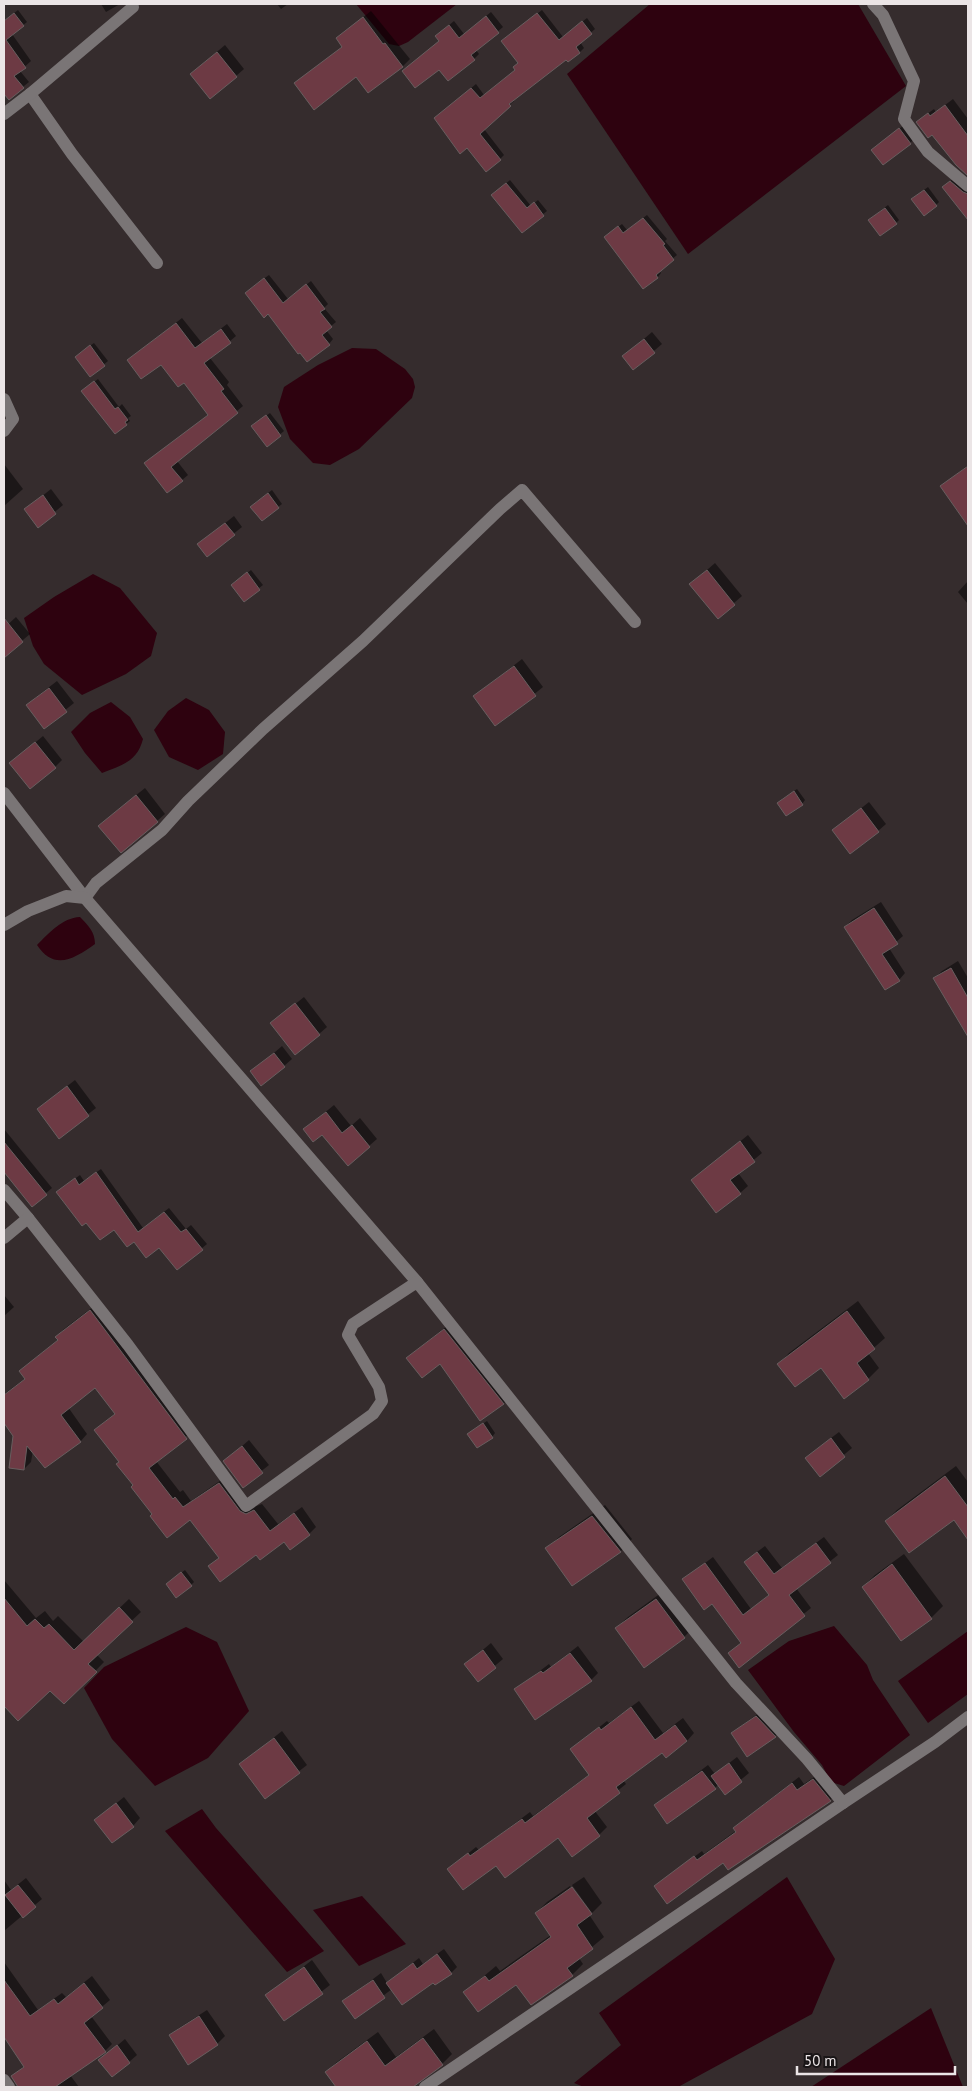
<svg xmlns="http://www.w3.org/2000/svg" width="972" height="2091" font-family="'PT Sans',sans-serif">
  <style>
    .water { fill: #2e020f }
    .shadow { fill: #0007 }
    .building { fill: #6d3a44; stroke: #685e5f }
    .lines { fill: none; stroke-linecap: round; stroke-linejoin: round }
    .minor { stroke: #7a7576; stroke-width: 12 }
  </style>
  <rect width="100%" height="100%" fill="#352c2d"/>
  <g class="water">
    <polygon points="356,4 457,4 408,42 399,46 389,44"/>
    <polygon points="650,4 858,4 906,86 688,254 567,74"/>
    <polygon points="352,348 376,349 405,369 413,379 415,387 412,398 359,449 330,465 313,463 290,439 278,407 284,387 318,365"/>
    <polygon points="93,574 120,588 157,633 151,656 126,674 82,695 44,664 33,646 24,618 54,597"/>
    <polygon points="186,698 209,710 225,732 223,754 198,770 169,757 154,730 168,711"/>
    <path d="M111 702 130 717 143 739C137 762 122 765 102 773L85 753 71 732 90 713Z"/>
    <path d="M80 917C88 925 95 932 95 944 74 959 54 971 37 945 49 933 62 918 80 917Z"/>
    <polygon points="834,1626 867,1665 873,1680 910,1735 844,1786 831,1782 822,1765 794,1732 748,1670 789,1641"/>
    <polygon points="186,1627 217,1642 249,1711 208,1758 155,1786 112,1739 84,1688 104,1667"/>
    <polygon points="968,1631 968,1694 928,1723 898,1681"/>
    <polygon points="202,1809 216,1828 324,1951 287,1972 165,1831"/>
    <polygon points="787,1877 835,1959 812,2014 678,2087 584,2087 574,2083 621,2045 599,2013"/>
    <polygon points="362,1896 406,1944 359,1966 313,1910"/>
    <polygon points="931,2008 963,2087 811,2087"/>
  </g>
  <g class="shadow">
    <polygon points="101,4 120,4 106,12"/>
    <polygon points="277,4 288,4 281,9"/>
    <polygon points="18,10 27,22 12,34 31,61 20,71 29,82 9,98 4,91 4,21"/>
    <polygon points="542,10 563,37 587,18 595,29 580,42 584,48 580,52 568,60 566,58 513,100 514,101 484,129 504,155 500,159 440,114 476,84 484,95 516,70 520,62 507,37"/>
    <polygon points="371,11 410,59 403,66 368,91 357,75 296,84 343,46 337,38"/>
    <polygon points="491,12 503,27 476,50 479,54 474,59 449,80 439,68 403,71 440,41 442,31 454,21 464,34"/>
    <polygon points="225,45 244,69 236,76 191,74"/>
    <polygon points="953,99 968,119 968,158 959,165 923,117 934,109 936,112"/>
    <polygon points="903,126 913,140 910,143 876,147"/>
    <polygon points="954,178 968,190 968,209 964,213 947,184"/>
    <polygon points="510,180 531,206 538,200 547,211 522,231 496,192"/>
    <polygon points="928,187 939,202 936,205 916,196"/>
    <polygon points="888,205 899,220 896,223 873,217"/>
    <polygon points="647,215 667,239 665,241 677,255 659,270 661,273 658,277 643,288 610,233 622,224 627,230"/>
    <polygon points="269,275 288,299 311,281 328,304 324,308 336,322 326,330 333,339 329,344 251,288"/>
    <polygon points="182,318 202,343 227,324 236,336 210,358 229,382 227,385 243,406 177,461 188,475 182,480 146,463 209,414 184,381 162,363 128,360"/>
    <polygon points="652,332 662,344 634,368 624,356"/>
    <polygon points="94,343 108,361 91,375 80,353"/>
    <polygon points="98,379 119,407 122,404 131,416 128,418 130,421 126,424 86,388"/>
    <polygon points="270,413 284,431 267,445 256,423"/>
    <polygon points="4,464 23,489 4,506"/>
    <polygon points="968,465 968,508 961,513 942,486"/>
    <polygon points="51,489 63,505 38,526 26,509"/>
    <polygon points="272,490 282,504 262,519 255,503"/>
    <polygon points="234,516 242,527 207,555 199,544"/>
    <polygon points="715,563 742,596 718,617 691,584"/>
    <polygon points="251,570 263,585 244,600 236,582"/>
    <polygon points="968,581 968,604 958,592"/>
    <polygon points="16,617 30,634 4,656 4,628"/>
    <polygon points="522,659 543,687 496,725 474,697"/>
    <polygon points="57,681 74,703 44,727 35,698"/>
    <polygon points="43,736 62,760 55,767 11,763"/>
    <polygon points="145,788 165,814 157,821 108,818"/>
    <polygon points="797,789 805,800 802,804 782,799"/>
    <polygon points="869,802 886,824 878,831 834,830"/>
    <polygon points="881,902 903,936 889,948 905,973 899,980 845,927 852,920"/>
    <polygon points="958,961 968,978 968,1023 963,1026 935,978 942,971"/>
    <polygon points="304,997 327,1027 319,1034 272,1023"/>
    <polygon points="282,1046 292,1059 284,1066 252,1072"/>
    <polygon points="75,1080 96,1108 59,1137 38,1109"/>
    <polygon points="334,1105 351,1126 360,1118 377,1139 348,1164 323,1133 305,1129"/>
    <polygon points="4,1129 52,1188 32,1205 4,1170"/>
    <polygon points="748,1135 762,1153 738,1173 748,1186 740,1193 693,1180"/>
    <polygon points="101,1169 143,1228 169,1208 186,1229 191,1225 207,1244 177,1269 159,1247 134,1240 114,1228 62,1188 80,1175 84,1181"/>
    <polygon points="4,1295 14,1307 4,1316"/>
    <polygon points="858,1301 885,1338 868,1353 879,1368 868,1379 845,1397 821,1366 779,1364 789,1353"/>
    <polygon points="98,1303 193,1431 156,1461 180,1492 183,1490 191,1501 227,1476 254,1507 262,1504 278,1524 302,1507 316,1527 309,1534 284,1540 256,1554 210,1566 220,1557 190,1518 154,1514 135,1485 120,1462 103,1423 116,1413 95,1386 68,1407 87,1434 80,1442 33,1450 31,1462 24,1469 14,1435 4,1421 4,1394 26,1378 21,1371 28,1364 59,1339 57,1337 64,1329"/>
    <polygon points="452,1322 511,1396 503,1404 440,1363 415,1351"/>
    <polygon points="487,1421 495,1433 492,1437 472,1431"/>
    <polygon points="839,1432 852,1448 820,1475 814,1451"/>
    <polygon points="249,1440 269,1465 243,1486 225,1461"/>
    <polygon points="956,1466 968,1482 968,1538 954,1518 886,1521 897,1510"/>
    <polygon points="605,1505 632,1539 621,1551 572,1585 547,1549 559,1537"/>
    <polygon points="824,1537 838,1555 796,1588 811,1608 739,1666 729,1653 742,1642 712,1602 684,1579 713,1557 751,1609 770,1594 745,1562 753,1555 765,1546 782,1568"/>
    <polygon points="904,1554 943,1606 931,1618 902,1639 863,1587 875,1575"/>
    <polygon points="185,1570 194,1582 191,1585 167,1584"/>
    <polygon points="4,1580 36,1618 45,1611 53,1621 58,1616 84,1642 129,1599 141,1612 96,1654 104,1662 64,1703 50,1689 18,1719 4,1704"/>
    <polygon points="668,1588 695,1626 684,1637 616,1628 628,1617"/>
    <polygon points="491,1643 503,1659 478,1680 466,1664"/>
    <polygon points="578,1646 598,1673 591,1680 516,1689 549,1664 551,1667"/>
    <polygon points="639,1701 663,1733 683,1718 694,1733 687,1741 663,1751 623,1780 626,1784 594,1810 607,1827 599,1835 559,1837 497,1865 449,1869 476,1847 479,1850 530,1812 533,1816 590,1774 572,1749 607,1721 609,1723"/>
    <polygon points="764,1709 782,1729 775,1736 732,1733"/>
    <polygon points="282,1731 307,1765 266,1797 241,1764"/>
    <polygon points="737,1757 749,1773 725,1793 719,1784 715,1788 655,1805 708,1765 715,1774"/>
    <polygon points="820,1773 837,1794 830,1800 723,1861 656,1886 702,1851 704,1854 737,1830 735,1828 742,1821 799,1777 804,1784"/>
    <polygon points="124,1797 140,1818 133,1826 96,1820"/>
    <polygon points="584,1877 602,1903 592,1913 572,1885"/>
    <polygon points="26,1878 42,1899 4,1931 4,1880 11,1890"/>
    <polygon points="570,1886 604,1937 579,1958 583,1964 572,1975 465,1992 496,1966 500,1971 551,1935 536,1913 547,1902"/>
    <polygon points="444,1949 457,1967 451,1973 434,1981 392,1989 355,2017 344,2001 381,1973 387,1983 419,1958 423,1964"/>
    <polygon points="312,1960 330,1985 285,2020 267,1995"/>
    <polygon points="4,1962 38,2010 62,1993 66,1997 92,1976 110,2000 91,2016 112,2044 105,2051 70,2075 79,2087 18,2087 17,2082 13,2076 24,2066 4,2035"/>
    <polygon points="207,2010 225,2036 217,2044 188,2064 171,2035 179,2028"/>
    <polygon points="434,2029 452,2054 442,2064 399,2087 337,2087 326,2072 337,2062 378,2032 396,2057"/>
    <polygon points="125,2039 137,2055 129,2062 100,2060"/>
  </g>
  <g class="building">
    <polygon points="14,13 24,26 6,40 26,68 14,76 24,88 9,100 4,94 4,21"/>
    <polygon points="537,13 559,40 582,21 592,34 576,47 580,53 568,62 566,60 509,104 511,106 480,134 501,160 486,172 467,148 460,154 434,118 471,88 480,98 515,70 513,67 518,63 501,41"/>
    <polygon points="486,16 499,33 471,55 475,60 448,81 439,70 415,88 402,71 439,41 435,36 449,25 459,38"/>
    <polygon points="363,17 383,44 385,43 403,67 368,93 356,77 314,110 294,83 342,47 336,38"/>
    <polygon points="217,52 237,77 210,99 190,74"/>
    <polygon points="945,105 968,136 968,176 956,165 932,135 928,138 916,122 928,113 930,116"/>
    <polygon points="899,128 911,144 883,165 871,150"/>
    <polygon points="950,181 963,192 968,194 968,220 942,187"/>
    <polygon points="506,183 527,208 534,202 544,216 522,233 491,195"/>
    <polygon points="924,190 937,206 924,216 911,199"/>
    <polygon points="885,208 897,224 880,236 868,220"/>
    <polygon points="643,218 665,244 663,245 674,260 656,275 658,278 643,289 604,237 618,226 623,233"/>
    <polygon points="264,278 283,303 306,284 325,309 320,312 332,327 322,335 330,345 307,362 300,353 298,354 268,314 264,318 245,293"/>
    <polygon points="176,323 195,348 221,329 231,343 204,363 224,389 221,391 238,413 171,467 183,481 167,493 144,463 208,415 184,383 178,387 161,365 141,379 127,360"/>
    <polygon points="644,339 655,353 633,370 622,356"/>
    <polygon points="90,345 105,366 90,377 75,357"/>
    <polygon points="94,381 115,409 118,407 128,420 125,422 127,425 115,434 81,391"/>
    <polygon points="266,415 281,436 267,447 251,426"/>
    <polygon points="968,466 968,526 940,486"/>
    <polygon points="268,493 279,508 262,521 250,507"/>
    <polygon points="43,495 56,514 38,528 24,509"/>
    <polygon points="225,523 235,535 207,557 197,544"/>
    <polygon points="707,570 735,605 718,619 689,584"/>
    <polygon points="247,572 260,590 244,602 231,585"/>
    <polygon points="4,618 23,642 4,658"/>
    <polygon points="514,666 536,696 495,726 473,696"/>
    <polygon points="49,688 67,712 44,729 26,705"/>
    <polygon points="35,742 56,768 30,789 9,763"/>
    <polygon points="794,791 803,805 786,816 777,803"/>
    <polygon points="136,795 158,822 121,853 98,826"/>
    <polygon points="861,808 879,832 850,854 832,830"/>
    <polygon points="874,908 898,944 882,954 900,981 885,990 844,927"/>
    <polygon points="951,968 968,998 968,1037 933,978"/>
    <polygon points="295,1003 320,1035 295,1055 270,1023"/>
    <polygon points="274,1053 285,1067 261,1086 250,1071"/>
    <polygon points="67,1086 89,1116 59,1139 37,1109"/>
    <polygon points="326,1112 342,1133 352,1125 370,1147 348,1166 322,1135 313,1142 303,1129"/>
    <polygon points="740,1141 755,1162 730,1180 741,1194 716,1213 691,1180"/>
    <polygon points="4,1142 47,1195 32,1207 4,1172"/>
    <polygon points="96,1172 138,1232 164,1212 181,1232 186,1229 203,1250 177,1270 159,1248 146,1258 134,1242 127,1247 114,1230 100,1240 86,1223 82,1226 56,1192 75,1178 79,1185"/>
    <polygon points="90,1310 187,1439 149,1468 173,1499 175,1497 183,1507 219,1483 240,1511 246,1514 254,1510 270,1531 294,1513 310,1535 290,1550 284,1542 260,1560 256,1555 220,1582 208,1566 219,1558 190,1520 167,1538 150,1516 152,1514 131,1487 133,1485 116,1464 119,1462 94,1430 115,1414 95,1388 61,1415 81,1442 45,1468 27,1446 24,1470 9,1468 13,1436 4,1423 4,1395 25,1379 19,1371 58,1340 55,1337"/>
    <polygon points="847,1311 875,1349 857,1363 869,1380 844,1399 821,1368 795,1387 777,1364"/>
    <polygon points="444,1329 504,1404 480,1421 440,1364 422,1378 406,1358"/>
    <polygon points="483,1423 493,1438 477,1448 467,1434"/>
    <polygon points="831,1438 845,1457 820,1477 805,1458"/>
    <polygon points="242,1446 263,1473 243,1488 223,1461"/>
    <polygon points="945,1476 968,1507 968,1540 954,1520 909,1553 885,1521"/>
    <polygon points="592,1516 621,1552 572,1586 545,1548"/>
    <polygon points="816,1543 831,1563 789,1595 805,1616 739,1668 728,1653 741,1643 712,1604 704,1610 682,1579 705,1563 743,1615 769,1595 744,1562 757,1552 774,1574"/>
    <polygon points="892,1564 932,1619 901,1641 862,1587"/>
    <polygon points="181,1572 192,1586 176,1598 166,1584"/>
    <polygon points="4,1598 27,1626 35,1619 44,1628 49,1624 74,1650 119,1607 133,1622 88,1664 97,1672 64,1704 50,1691 18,1721 4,1706"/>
    <polygon points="656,1599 685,1638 644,1668 615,1628"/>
    <polygon points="483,1650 496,1668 478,1682 464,1664"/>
    <polygon points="570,1653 592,1681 535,1720 514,1689 541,1671 543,1673"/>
    <polygon points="631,1707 655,1740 675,1725 687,1741 666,1758 662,1753 616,1787 620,1793 587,1818 600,1836 572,1857 558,1838 505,1878 496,1866 463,1890 447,1869 468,1853 470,1856 522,1819 525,1823 589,1775 570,1749 599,1727 601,1730"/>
    <polygon points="756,1716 776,1737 747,1757 731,1733"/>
    <polygon points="274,1738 300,1773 265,1799 239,1764"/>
    <polygon points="729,1763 742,1782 725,1795 711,1776"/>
    <polygon points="702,1771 716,1789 667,1824 654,1805"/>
    <polygon points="813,1779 831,1801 728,1870 723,1863 667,1904 654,1886 694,1856 697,1860 736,1832 733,1828 792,1783 797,1790"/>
    <polygon points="116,1803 134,1827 112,1843 94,1820"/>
    <polygon points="18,1885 36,1907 23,1918 5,1895"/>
    <polygon points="572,1887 592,1914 577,1925 593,1949 567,1968 573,1976 531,2005 516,1985 478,2012 463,1992 485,1976 489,1981 551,1937 535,1913"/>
    <polygon points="437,1954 452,1974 435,1985 433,1983 402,2005 386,1983 413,1963 417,1969"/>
    <polygon points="304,1967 323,1994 284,2021 265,1995"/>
    <polygon points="4,1980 30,2016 54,1999 58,2004 84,1983 103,2008 84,2023 106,2052 55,2087 18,2087 11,2076 24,2067 4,2037"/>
    <polygon points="373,1980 385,1998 355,2019 342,2001"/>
    <polygon points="199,2016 218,2045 188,2065 169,2035"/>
    <polygon points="423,2038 443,2065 413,2087 336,2087 325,2072 367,2041 385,2066"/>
    <polygon points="117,2045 130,2063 112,2077 98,2060"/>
  </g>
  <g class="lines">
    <g class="minor">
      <polyline points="873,4 883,15 914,81 904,119 928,152 968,186"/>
      <polyline points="30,94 72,154 157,263"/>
      <polyline points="4,114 30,94 133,7"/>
      <polyline points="4,399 13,419 4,431"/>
      <polyline points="4,793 85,898 96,883 162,830 188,801 263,729 363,641 500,509 522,490 635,622"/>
      <polyline points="4,925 28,911 66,896 85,898 417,1282"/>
      <polyline points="4,1190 28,1218"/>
      <polyline points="4,1238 28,1218 128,1345 246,1506 373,1414 382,1401 379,1387 348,1335 353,1324 417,1282 736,1683 807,1759 843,1803 425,2087"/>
      <polyline points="843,1803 935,1742 968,1717"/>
      <polyline points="4,2080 9,2087"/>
    </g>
  </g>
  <rect width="972" height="2091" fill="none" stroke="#ebe5e6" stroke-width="10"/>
  <path d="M797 2066v8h158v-8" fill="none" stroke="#ebe5e6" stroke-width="2.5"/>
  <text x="804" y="2066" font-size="15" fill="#ebe5e6" stroke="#191516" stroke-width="4" paint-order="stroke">50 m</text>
</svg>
